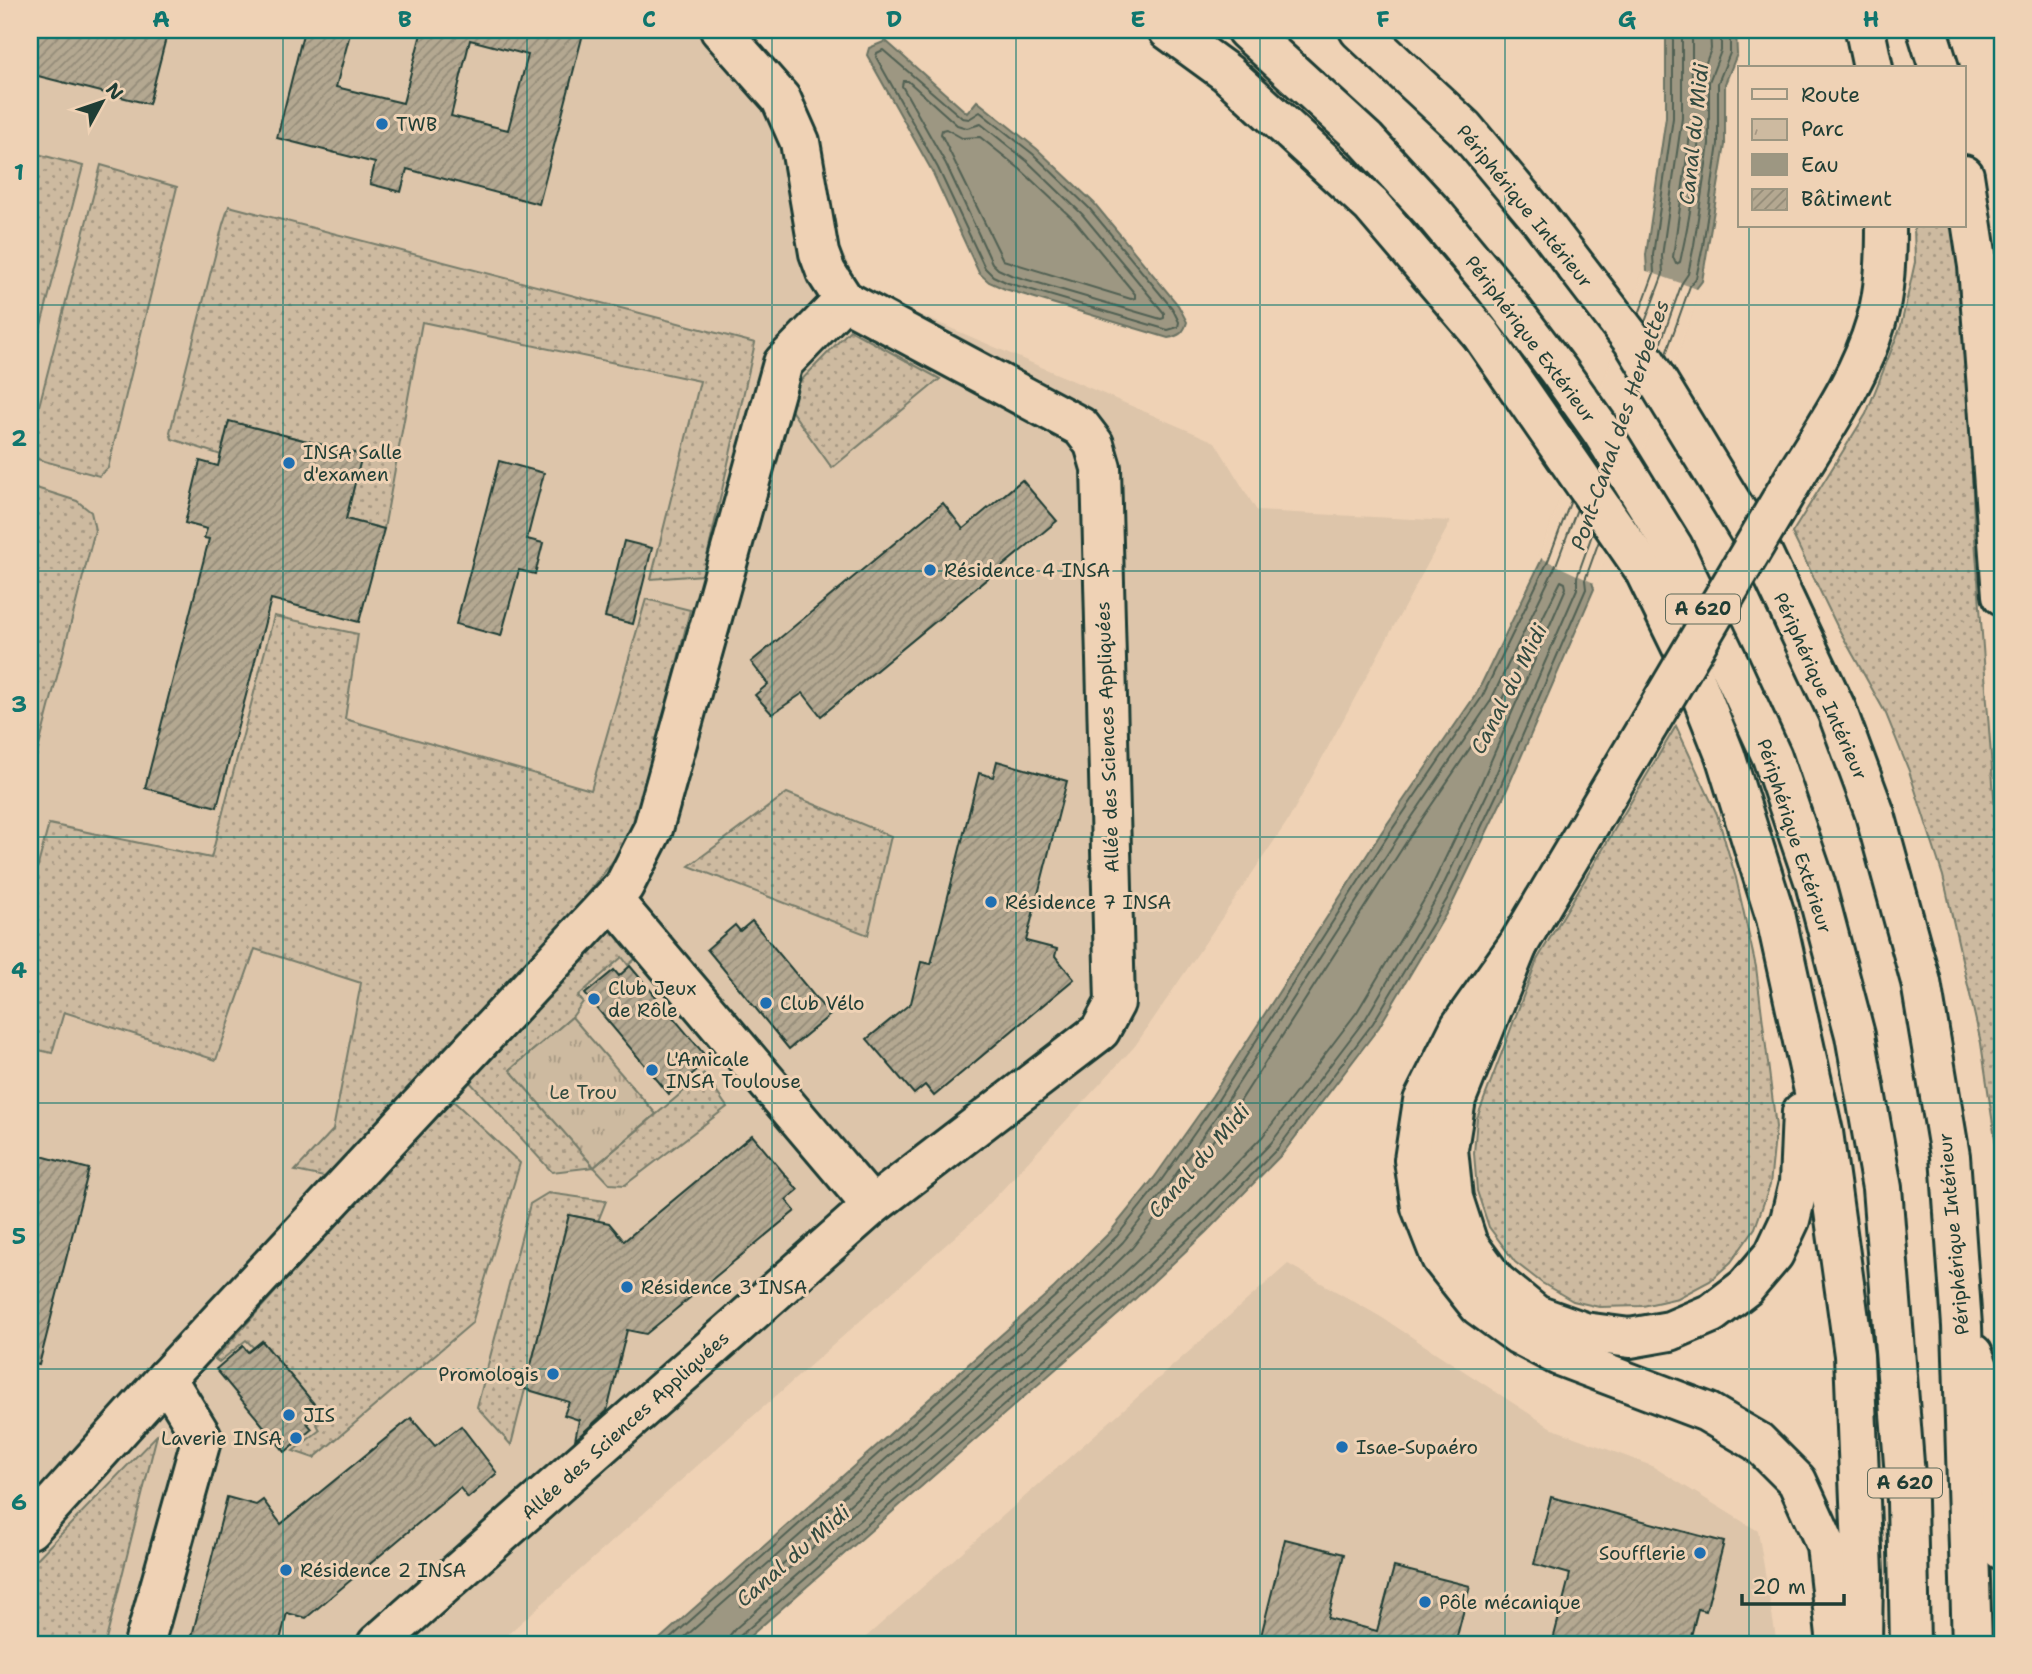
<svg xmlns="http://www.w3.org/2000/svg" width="2032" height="1674" font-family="'Shantell Sans',sans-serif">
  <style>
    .built { fill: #ddc5aa }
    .grass { fill: url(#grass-dots); stroke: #767c6a; stroke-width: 2 }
    .park { fill: url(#park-tufts); stroke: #767c6a; stroke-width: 2 }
    .water { fill: #9d9782; stroke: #6b7363; stroke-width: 2 }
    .pier { fill: #efd2b5 }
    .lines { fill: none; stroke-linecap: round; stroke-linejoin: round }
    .shore { stroke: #516153; stroke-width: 2 }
    .building { fill: url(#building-hatch); stroke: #1f3d34; stroke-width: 2; fill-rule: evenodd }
    .street-casing { stroke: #1f3d34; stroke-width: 44 }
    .primary-casing { stroke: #1f3d34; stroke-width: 44 }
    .highway-casing { stroke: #1f3d34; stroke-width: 44 }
    .street { stroke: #efd2b5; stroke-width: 38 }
    .primary { stroke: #efd2b5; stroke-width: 38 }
    .highway { stroke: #efd2b5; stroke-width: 38 }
    .primary-bridge-casing { stroke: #1f3d34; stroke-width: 44; stroke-linecap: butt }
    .primary-bridge { stroke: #efd2b5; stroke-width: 38 }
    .grid { fill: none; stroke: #0f766e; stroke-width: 2; stroke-opacity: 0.55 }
    .poi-dot { fill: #1f6fb2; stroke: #efd2b5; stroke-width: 2.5 }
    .labels { text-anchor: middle; stroke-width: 6; stroke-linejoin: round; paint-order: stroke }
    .shield { fill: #efd2b5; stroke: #5d6a5b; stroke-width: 2 }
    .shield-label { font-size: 18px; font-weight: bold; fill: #1f3d34 }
    .poi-label { font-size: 19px; fill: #1f3d34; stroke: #efd2b5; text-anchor: start }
    .street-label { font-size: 19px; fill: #1f3d34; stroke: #efd2b5 }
    .park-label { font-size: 19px; fill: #304a3f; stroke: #efd2b5 }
    .water-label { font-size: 21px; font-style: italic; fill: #324a40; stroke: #efd2b5 }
    .neatline { fill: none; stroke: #0f766e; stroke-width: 2.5 }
    .grid-label { font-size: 23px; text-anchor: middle; font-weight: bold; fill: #0f766e }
  </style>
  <defs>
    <pattern id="grass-dots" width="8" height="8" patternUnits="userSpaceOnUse" patternTransform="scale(1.75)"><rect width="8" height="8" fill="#cdbaa0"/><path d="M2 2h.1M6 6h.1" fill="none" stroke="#a69883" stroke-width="1.8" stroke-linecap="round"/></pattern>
    <pattern id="park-tufts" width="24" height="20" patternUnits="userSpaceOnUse" patternTransform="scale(1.75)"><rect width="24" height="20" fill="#cdbaa0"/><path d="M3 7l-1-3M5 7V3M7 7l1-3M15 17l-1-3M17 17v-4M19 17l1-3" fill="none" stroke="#a69883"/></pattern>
    <pattern id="building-hatch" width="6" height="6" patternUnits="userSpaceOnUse" patternTransform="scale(1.75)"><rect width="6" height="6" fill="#b4a891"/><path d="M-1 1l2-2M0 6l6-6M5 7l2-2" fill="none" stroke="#928a77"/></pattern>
  </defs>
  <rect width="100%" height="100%" fill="#efd2b5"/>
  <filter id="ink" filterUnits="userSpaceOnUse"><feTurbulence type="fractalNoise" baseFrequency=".0143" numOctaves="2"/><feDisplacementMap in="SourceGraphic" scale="14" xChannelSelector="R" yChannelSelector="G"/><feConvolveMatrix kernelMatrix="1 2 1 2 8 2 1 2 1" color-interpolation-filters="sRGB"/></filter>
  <g filter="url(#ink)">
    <g class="built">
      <polygon points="30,30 744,30 791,83 821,146 833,234 862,290 1215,442 1257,511 1451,521 1289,819 1135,1046 977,1217 497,1644 30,1644"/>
      <polygon points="1288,1264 1381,1317 1553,1429 1652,1466 1758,1531 1777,1644 858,1644"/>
    </g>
    <g class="grass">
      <polygon points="30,152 83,166 30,367"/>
      <polygon points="101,165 177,187 108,468 99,476 33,458 30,441"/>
      <polygon points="229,206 755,343 703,575 651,579 700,381 422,322 384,529 346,519 361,454 230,422 221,455 172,439 170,432 223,224"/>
      <polygon points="1914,226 1953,226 1955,237 1971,433 1974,526 2002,904 2002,1185 1981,1043 1943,876 1909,771 1886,714 1837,626 1792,533 1866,414 1901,326 1915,262"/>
      <polygon points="850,330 940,379 832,468 783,399"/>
      <polygon points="30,486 77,501 91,512 95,530 30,781"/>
      <polygon points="646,599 690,610 644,799 628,841 562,928 329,1178 295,1171 333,1130 361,983 255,949 216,1060 64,1012 52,1053 30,1048 30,895 49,824 211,858 274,616 358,634 345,719 591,790"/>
      <polygon points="1676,726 1717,814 1736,878 1756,967 1776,1127 1770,1185 1755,1228 1731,1262 1710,1281 1678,1298 1643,1306 1599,1307 1573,1301 1542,1283 1515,1262 1489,1227 1477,1191 1474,1153 1477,1118 1537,960"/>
      <polygon points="787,793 891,836 868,935 689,866"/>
      <polygon points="613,925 639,956 628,965 622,957 578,996 583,1002 572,1017 511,1069 594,1167 704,1074 727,1107 625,1185 610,1184 594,1167 552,1172 469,1081"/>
      <polygon points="450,1098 520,1163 472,1323 314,1458 293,1451 320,1430 315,1421 322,1414 262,1341 254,1348 246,1340 219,1362 215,1359"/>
      <polygon points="548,1193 606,1201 598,1221 569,1215 511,1445 477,1407 530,1204"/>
      <polygon points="157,1435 105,1644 30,1644 30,1566"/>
    </g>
    <polygon class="park" points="572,1017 656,1114 594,1167 510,1070"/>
    <g class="water">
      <polygon points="1666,30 1736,30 1737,54 1725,84 1725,145 1702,281 1696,289 1592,582 1594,589 1504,796 1453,902 1379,1027 1283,1153 1206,1232 1121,1312 741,1644 654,1644 1054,1288 1111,1231 1154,1178 1212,1096 1383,830 1477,693 1542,559 1647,271 1646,255 1666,117"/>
      <path d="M886 41 967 113 977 101 1037 149 1094 203 1178 305 1187 322C1184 333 1179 336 1168 338L1005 289 989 282 979 273 932 171 867 55 869 48Z"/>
    </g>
    <polygon class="pier" points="1644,270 1700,290 1596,584 1539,557"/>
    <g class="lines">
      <g class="shore">
        <polyline points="1692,30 1692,80 1696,83 1699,81 1711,49 1710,30"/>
        <polygon points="883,50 962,118 969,119 980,112 1033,154 1089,208 1172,308 1179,322 1178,327 1168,330 1008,283 993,276 985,268 938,168 876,57 877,53"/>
        <polygon points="903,81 908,81 957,125 967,128 981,124 1027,161 1082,214 1164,313 1164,318 1161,319 1011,275 998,269 992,263 946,164 902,86"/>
        <path d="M1696 118 1699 122C1699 168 1690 217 1680 262L1676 264 1673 257 1692 121Z"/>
        <polygon points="942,130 946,129 962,138 980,137 1020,169 1075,221 1135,294 1135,298 1131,299 1003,260 941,134"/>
        <polyline points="1639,314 1654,273 1653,255 1673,118 1673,30"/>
        <polyline points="1645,322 1663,274 1662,256 1682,118 1682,30"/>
        <polyline points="1660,345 1682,283 1688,274 1694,245 1709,144 1709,82 1721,51 1721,30"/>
        <polyline points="1666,354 1690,286 1696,278 1703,246 1718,144 1718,83 1730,53 1730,30"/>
        <polygon points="1561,581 1565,583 1566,588 1480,786 1430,890 1357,1012 1263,1136 1188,1213 1103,1293 770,1585 745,1606 741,1606 741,1601 1072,1307 1132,1248 1175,1194 1234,1111 1405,844 1498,707"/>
        <polyline points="664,1644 1059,1293 1117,1236 1160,1182 1218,1100 1389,834 1482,697 1548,561 1571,500"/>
        <polyline points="677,1644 1065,1300 1123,1242 1167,1187 1225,1104 1397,839 1490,702 1556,565 1577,509"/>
        <polyline points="729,1644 730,1635 735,1629 1111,1301 1195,1221 1271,1143 1366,1018 1439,894 1489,790 1577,589 1577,577 1593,532"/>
        <polyline points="737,1644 740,1636 1116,1307 1201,1227 1278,1148 1373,1023 1447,899 1497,794 1586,589 1585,580 1599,541"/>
      </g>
    </g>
    <g class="building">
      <polygon points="30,30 168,30 149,104 30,74"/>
      <path d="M304 30H351L336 87 403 103 422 30H584L539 204 407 169 401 192 370 184 375 163 277 138ZM470 40 528 55 508 130 451 116Z"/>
      <polygon points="229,421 362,455 346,519 384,529 359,622 271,599 217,807 145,788 209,539 204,538 207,529 185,523 200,461 218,466"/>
      <polygon points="499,461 544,473 527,539 543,543 535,574 519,570 501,636 456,624"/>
      <polygon points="1022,480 1057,521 821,716 803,693 772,714 755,695 768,684 751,662 943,503 963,529"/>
      <polygon points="624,541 652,548 633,624 605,617"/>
      <polygon points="997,761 1067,781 1026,941 1057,949 1055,956 1074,979 934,1096 925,1085 914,1094 867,1039 911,1003 921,962 931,964 979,773 993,777"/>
      <polygon points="752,921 830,1015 789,1049 707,949 735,925 740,931"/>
      <polygon points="630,966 704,1054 692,1064 697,1070 669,1094 585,994 614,970 619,976"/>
      <polygon points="752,1135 798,1190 786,1200 795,1211 646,1334 627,1330 607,1411 575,1440 579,1420 564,1415 569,1402 525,1389 569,1215 609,1223 624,1241"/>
      <polygon points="30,1153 89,1169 39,1365 30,1363"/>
      <polygon points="262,1341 321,1412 307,1423 312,1429 285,1452 216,1369 243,1346 248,1352"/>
      <polygon points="411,1418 435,1446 461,1426 497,1473 468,1498 460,1488 306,1618 287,1613 279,1644 190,1644 227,1497 256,1505 263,1500 281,1524"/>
      <polygon points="1551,1497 1724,1542 1706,1611 1698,1609 1689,1644 1552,1644 1570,1574 1534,1564"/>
      <polygon points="1285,1539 1344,1554 1328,1618 1377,1631 1394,1567 1470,1586 1455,1644 1259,1644"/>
    </g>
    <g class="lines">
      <defs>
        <g id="street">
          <polyline points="612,899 872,1206"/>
          <polyline points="30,1529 166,1378 624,886 653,829 783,363 844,300"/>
          <polyline points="144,1644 202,1437 166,1378"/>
          <polyline points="377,1644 872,1206 1100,1031 1115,1003 1101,468 1094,444 1081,427 844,300 826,272 819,253 800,142 781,99 720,30"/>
        </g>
        <g id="primary">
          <polyline points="1865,30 1873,68"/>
          <polyline points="1927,30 1939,68"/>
          <polyline points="1964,175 1978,266 2002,595"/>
          <path d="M1796 475C1826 426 1860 377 1876 322 1885 291 1886 258 1886 226"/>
          <polyline points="1649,724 1518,945 1460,1027 1423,1101 1414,1160 1421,1207 1441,1258 1479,1306 1519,1335 1559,1356 1707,1412 1758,1442 1797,1481 1826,1545 1837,1644"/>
        </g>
        <g id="highway">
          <polyline points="1168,30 1227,73 1371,205 1481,334 1643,568 1685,654 1725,755 1776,918 1823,1132 1854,1355 1863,1573 1862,1644"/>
          <polyline points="1246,30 1366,140 1434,214 1493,285 1558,370 1602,432 1673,547 1729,663 1772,757 1815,883 1855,1035 1882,1188 1907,1501 1910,1644"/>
          <polyline points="1359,30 1464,128 1539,218 1633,341 1763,554 1837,711 1875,814 1921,982 1950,1156 1962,1326 1972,1644"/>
          <polyline points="1518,945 1456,1099 1448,1149 1453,1198 1468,1244 1496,1282 1536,1315 1584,1332 1630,1338 1670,1331 1712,1313 1746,1287 1774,1254 1790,1220 1799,1183 1802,1112"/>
          <polyline points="1973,1354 1996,1412 2002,1550"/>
        </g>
      </defs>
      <use href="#street" class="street-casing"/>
      <use href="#primary" class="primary-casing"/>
      <use href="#highway" class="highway-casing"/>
      <use href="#street" class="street"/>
      <use href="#primary" class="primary"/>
      <use href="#highway" class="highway"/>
      <defs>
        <polyline id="primary-bridge" points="1649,724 1796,475"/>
      </defs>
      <use href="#primary-bridge" class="primary-bridge-casing"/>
      <use href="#primary-bridge" class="primary-bridge"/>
    </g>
  </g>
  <path class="grid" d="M283 30V1644M527 30V1644M772 30V1644M1016 30V1644M1260 30V1644M1505 30V1644M1749 30V68M1749 226V1644M30 305H2002M30 571H2002M30 837H2002M30 1103H2002M30 1369H2002"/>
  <g class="poi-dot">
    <circle cx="382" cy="124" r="7"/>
    <circle cx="289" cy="463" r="7"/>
    <circle cx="930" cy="570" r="7"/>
    <circle cx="991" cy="902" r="7"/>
    <circle cx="594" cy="999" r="7"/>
    <circle cx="766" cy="1003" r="7"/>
    <circle cx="652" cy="1070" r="7"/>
    <circle cx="627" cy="1287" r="7"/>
    <circle cx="553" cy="1374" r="7"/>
    <circle cx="289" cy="1415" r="7"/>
    <circle cx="296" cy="1438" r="7"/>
    <circle cx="1342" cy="1447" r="7"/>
    <circle cx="1700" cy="1553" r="7"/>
    <circle cx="286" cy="1570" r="7"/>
    <circle cx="1425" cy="1602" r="7"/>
  </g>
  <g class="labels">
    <g class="shield">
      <rect x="1666" y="594.5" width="74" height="29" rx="5"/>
      <rect x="1868" y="1468.5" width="74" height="29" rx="5"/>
    </g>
    <g class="shield-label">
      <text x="1703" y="615">A 620</text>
      <text x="1905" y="1489">A 620</text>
    </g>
    <g class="poi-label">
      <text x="396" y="131">TWB</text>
      <text x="303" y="459">INSA Salle<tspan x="303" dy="22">d'examen</tspan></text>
      <text x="944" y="577">Résidence 4 INSA</text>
      <text x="1005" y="909">Résidence 7 INSA</text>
      <text x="608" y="995">Club Jeux<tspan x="608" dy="22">de Rôle</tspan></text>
      <text x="780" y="1010">Club Vélo</text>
      <text x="666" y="1066">L'Amicale<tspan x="666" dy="22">INSA Toulouse</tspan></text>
      <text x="641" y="1294">Résidence 3 INSA</text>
      <text x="539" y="1381" text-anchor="end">Promologis</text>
      <text x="303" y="1422">JIS</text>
      <text x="282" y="1445" text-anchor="end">Laverie INSA</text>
      <text x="1356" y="1454">Isae-Supaéro</text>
      <text x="1686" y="1560" text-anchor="end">Soufflerie</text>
      <text x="300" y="1577">Résidence 2 INSA</text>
      <text x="1439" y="1609">Pôle mécanique</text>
    </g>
    <g class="street-label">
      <text transform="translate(1525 206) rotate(51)" y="7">Périphérique Intérieur</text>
      <text transform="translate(1531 339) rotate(53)" y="7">Périphérique Extérieur</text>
      <text transform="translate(1821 686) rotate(66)" y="7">Périphérique Intérieur</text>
      <text transform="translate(1107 737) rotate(-92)" y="7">Allée des Sciences Appliquées</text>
      <text transform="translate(1795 836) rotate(72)" y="7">Périphérique Extérieur</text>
      <text transform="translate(1953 1234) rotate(-95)" y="7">Périphérique Intérieur</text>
      <text transform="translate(625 1425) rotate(-42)" y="7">Allée des Sciences Appliquées</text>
    </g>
    <g class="park-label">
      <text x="583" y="1099">Le Trou</text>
    </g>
    <g class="water-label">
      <text transform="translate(1694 134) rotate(-84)" y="7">Canal du Midi</text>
      <text transform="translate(1620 425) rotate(-71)" y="7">Pont-Canal des Herbettes</text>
      <text transform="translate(1509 689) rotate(-63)" y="7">Canal du Midi</text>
      <text transform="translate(1199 1161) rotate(-49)" y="7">Canal du Midi</text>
      <text transform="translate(793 1556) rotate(-41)" y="7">Canal du Midi</text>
    </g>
  </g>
  <rect width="2032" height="1674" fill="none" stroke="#efd2b5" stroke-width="77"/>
  <rect x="1738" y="66" width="228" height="161" fill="#efd2b5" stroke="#9c9681" stroke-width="2"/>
  <rect x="1752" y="89" width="35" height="10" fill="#efd2b5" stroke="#9c9681" stroke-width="2"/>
  <text x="1801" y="102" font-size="21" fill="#1f3d34">Route</text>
  <rect x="1752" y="119" width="35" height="21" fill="url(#park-tufts)" stroke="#9c9681" stroke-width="2"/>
  <text x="1801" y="136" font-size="21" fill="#1f3d34">Parc</text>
  <rect x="1752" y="154" width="35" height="21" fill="#9d9782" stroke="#9c9681" stroke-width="2"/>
  <text x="1801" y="172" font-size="21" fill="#1f3d34">Eau</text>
  <rect x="1752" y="189" width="35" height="21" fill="url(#building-hatch)" stroke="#9c9681" stroke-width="2"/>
  <text x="1801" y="206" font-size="21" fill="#1f3d34">Bâtiment</text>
  <g transform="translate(102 102) rotate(50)" stroke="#efd2b5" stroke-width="5" paint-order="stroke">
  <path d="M0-5L12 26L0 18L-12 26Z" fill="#1f3d34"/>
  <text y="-10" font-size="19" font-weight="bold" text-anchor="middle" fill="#1f3d34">N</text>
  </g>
  <path d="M1742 1594v10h102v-10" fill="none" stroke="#1f3d34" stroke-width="3.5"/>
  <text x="1752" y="1594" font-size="21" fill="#1f3d34" stroke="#efd2b5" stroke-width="5" paint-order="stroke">20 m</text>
  <rect x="38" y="38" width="1956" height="1598" class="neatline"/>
  <g class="grid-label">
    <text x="161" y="27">A</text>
    <text x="405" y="27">B</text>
    <text x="649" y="27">C</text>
    <text x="894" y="27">D</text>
    <text x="1138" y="27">E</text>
    <text x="1383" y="27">F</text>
    <text x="1627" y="27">G</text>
    <text x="1871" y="27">H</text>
    <text x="19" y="180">1</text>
    <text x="19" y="446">2</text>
    <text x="19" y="712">3</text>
    <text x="19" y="978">4</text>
    <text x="19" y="1244">5</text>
    <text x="19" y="1510">6</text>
  </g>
</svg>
